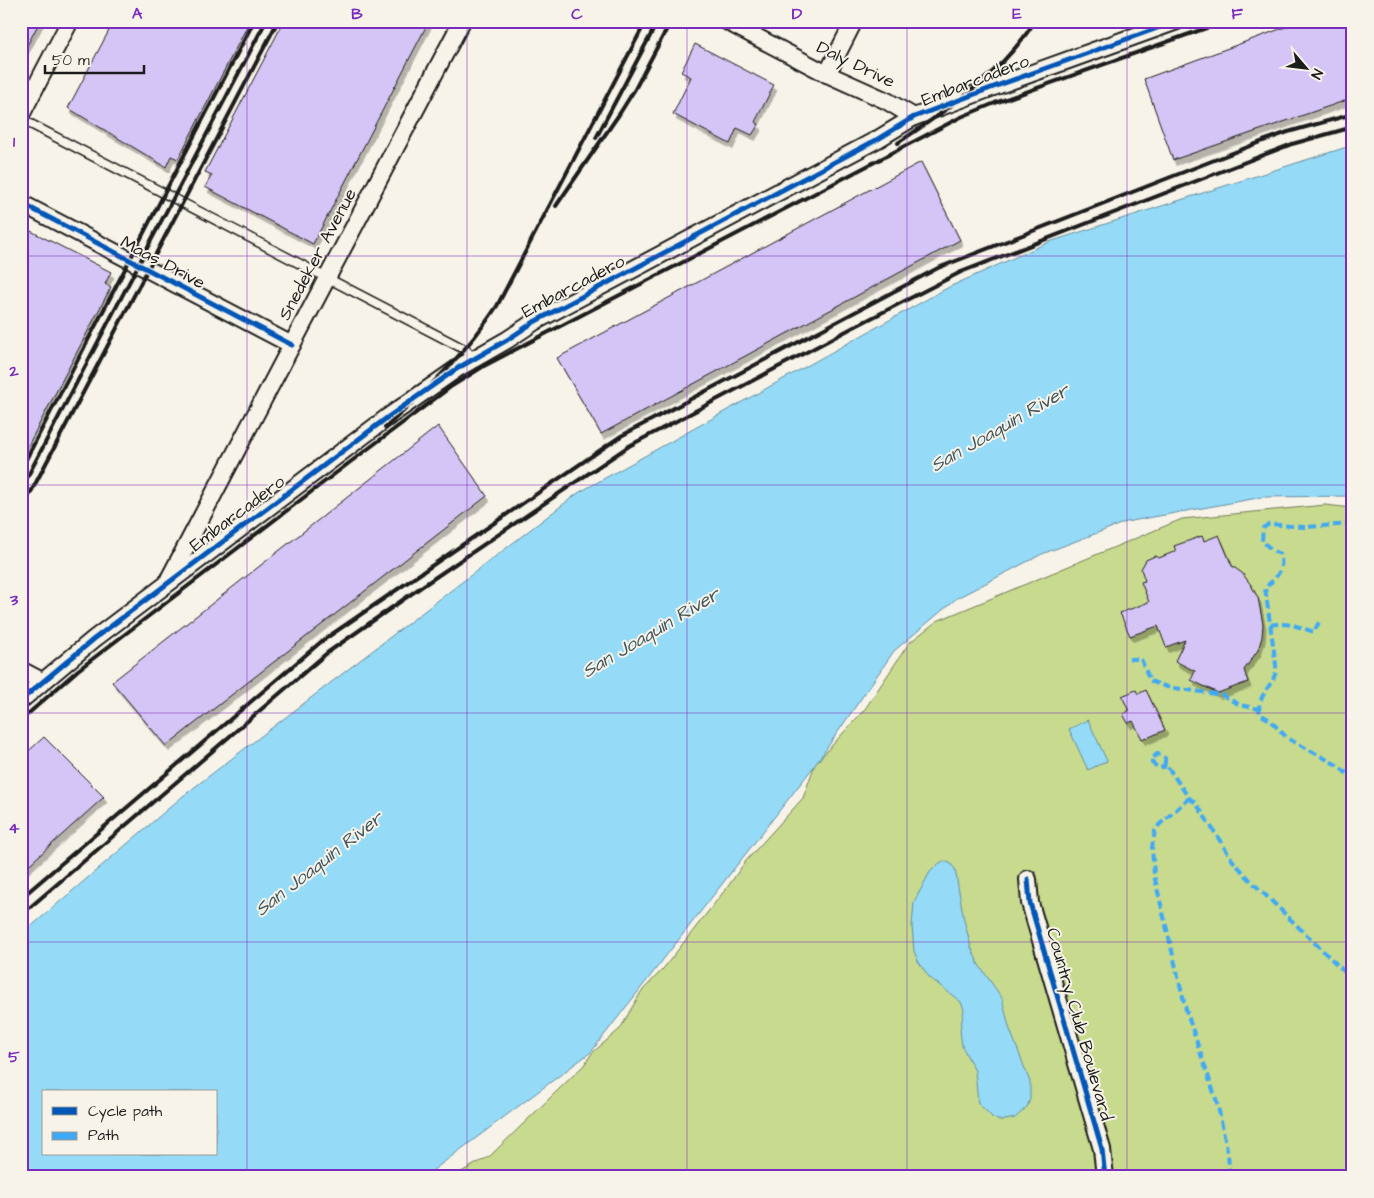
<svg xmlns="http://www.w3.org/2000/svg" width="1374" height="1198" font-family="'Architects Daughter',sans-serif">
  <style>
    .green { fill: #c7da8e; stroke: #727b55 }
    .water { fill: #95daf7; stroke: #658e9f; fill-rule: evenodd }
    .building { fill: #d5c4f6; stroke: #1c1c1c; filter: url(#shadow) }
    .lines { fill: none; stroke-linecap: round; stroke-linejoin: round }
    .service-casing { stroke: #1c1c1c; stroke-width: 11 }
    .minor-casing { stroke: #1c1c1c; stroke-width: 20 }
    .service { stroke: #f7f3e8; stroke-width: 8 }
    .minor { stroke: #f7f3e8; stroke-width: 16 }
    .rail { stroke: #1c1c1c; stroke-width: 4 }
    .quiet { stroke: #3fa9f5; stroke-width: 4; stroke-dasharray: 8 4; stroke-linecap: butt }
    .cycleway-casing { stroke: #f7f3e8; stroke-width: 8 }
    .cycleway { stroke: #0057b8; stroke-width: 5 }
    .grid { fill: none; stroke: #7b2cbf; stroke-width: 1; stroke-opacity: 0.55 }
    .labels { text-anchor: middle; stroke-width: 4; stroke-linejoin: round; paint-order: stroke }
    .street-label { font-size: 18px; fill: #1c1c1c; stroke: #f7f3e8 }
    .water-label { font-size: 19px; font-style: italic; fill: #40555e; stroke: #f7f3e8 }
    .neatline { fill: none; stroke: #7b2cbf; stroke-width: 2 }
    .grid-label { font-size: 16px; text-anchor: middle; font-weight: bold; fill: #7b2cbf }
  </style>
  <defs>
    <filter id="shadow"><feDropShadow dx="3" dy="5.5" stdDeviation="0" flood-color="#0004"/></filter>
  </defs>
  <rect width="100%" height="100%" fill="#f7f3e8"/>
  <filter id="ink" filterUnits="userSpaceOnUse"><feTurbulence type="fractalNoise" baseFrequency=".02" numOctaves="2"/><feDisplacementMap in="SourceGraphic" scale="10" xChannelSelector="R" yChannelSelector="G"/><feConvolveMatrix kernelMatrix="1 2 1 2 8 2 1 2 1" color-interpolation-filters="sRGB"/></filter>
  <g filter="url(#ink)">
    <polygon class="green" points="1325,505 1353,508 1353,1177 452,1177 490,1156 584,1065 592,1053 620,1029 641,992 663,969 729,885 745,862 803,798 815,764 865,709 909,643 937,621 1182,519"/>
    <g class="water">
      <path d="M1353 145V496L1263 497 1126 522 1042 554 957 598 894 651 815 765 591 1052 424 1177H21V935L183 796 578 493 949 287 1049 242ZM44 1092H216V1154H44Z"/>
      <polygon points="1088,720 1107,761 1088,770 1069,729"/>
      <polygon points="943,861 950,863 955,869 964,920 971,947 979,965 1002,998 1009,1027 1030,1082 1030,1099 1027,1107 1015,1118 1001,1121 993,1118 978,1103 975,1071 962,1046 960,1030 964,1010 961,1002 929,977 918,961 914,951 912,926 914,902 930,872 937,865"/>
    </g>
    <g class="building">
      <polygon points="21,21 40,21 21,57"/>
      <polygon points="114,21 250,21 178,159 171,156 166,167 68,108"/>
      <polygon points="284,21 429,21 313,244 205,187 212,175 205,172"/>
      <polygon points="1302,21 1353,21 1353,98 1173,160 1144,79"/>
      <polygon points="695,44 774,85 755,122 759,124 752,135 737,128 730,144 673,114 691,77 681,72"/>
      <polygon points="921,162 960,240 601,434 557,358"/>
      <polygon points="21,226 111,272 105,284 111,287 21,459"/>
      <polygon points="438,426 487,496 166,746 112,682"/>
      <polygon points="1219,535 1232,566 1242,573 1251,585 1258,598 1263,624 1262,637 1258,650 1244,670 1248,682 1218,693 1191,680 1195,671 1175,661 1185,640 1166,647 1158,626 1130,636 1120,613 1149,602 1141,582 1145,581 1141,569 1146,560 1155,556 1159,558 1176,551 1174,546 1202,536 1204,541"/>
      <polygon points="1136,690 1138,694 1146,690 1165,730 1147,738 1146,737 1142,739 1133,721 1128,723 1123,714 1129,711 1122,696"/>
      <polygon points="44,737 104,797 21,872 21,758"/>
    </g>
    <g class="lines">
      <defs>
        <polyline id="service" points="21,119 466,350 473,358"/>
        <g id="minor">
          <polyline points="726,21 827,74 887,101 914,117"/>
          <polyline points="827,74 854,21"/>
          <polyline points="21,115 70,21"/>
          <polyline points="21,203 292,345"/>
          <polyline points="169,579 462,21"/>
          <polyline points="21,670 42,681"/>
          <polyline points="21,700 94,639 388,417 458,368 507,340 534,322 878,139 914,117 999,85 1177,21"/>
          <polyline points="1028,879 1030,903 1102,1149 1105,1177"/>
        </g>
      </defs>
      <use href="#service" class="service-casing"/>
      <use href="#minor" class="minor-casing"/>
      <use href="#service" class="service"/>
      <use href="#minor" class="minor"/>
      <g class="rail">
        <polyline points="596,138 658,21"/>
        <path d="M898 143C949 108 1001 75 1035 21"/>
        <polyline points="556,206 620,113 635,89 671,21"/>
        <path d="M385 428C427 389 465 355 497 306L646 21"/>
        <polyline points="21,469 254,21"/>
        <polyline points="21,489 266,21"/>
        <polyline points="21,511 278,21"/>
        <polyline points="21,720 78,670 349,463 452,386 484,366 961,117 995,103 1226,21"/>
        <polyline points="21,898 322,641 621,436 938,268 1263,141 1288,132 1353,114"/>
        <polyline points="21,915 327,653 424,585 629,446 852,328 961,272 1292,144 1353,127"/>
      </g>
      <g class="quiet">
        <path d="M1353 524 1303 527 1269 524 1263 528 1262 541 1273 551 1280 554C1285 571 1276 577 1265 588L1276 665C1276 669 1276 673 1274 677 1269 689 1256 699 1260 714L1270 720 1287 738 1337 765 1353 779"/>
        <path d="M1270 625C1287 622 1298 626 1314 632L1319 622"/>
        <polyline points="1129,659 1141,659 1150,681 1167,687 1222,695 1240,705 1259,709"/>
        <polyline points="1165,763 1164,767 1159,768 1152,763 1152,759 1157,754 1161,755 1165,758 1165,763 1189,798 1159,825 1155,831 1152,847 1154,875 1186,1010 1217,1102 1228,1154 1230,1177"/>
        <polyline points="1189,798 1196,803 1233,861 1252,882 1353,980"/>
      </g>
      <defs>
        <g id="cycleway">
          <polyline points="21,203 292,345"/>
          <polyline points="21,700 94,639 388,417 458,368 507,340 534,322 878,139 914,117 999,85 1177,21"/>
          <polyline points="1028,879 1030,903 1102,1149 1105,1177"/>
        </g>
      </defs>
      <use href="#cycleway" class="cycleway-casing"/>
      <use href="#cycleway" class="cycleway"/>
    </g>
  </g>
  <path class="grid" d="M247 21V1177M467 21V1177M687 21V1177M907 21V1177M1127 21V1177M21 256H1353M21 485H1353M21 713H1353M21 942H1353"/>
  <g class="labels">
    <g class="street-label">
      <text transform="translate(856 64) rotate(26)" y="6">Daly Drive</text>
      <text transform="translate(975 80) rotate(-21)" y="6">Embarcadero</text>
      <text transform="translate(317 254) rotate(-62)" y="6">Snedeker Avenue</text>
      <text transform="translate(163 262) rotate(28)" y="6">Maas Drive</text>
      <text transform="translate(573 286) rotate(-28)" y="6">Embarcadero</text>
      <text transform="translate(237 513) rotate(-37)" y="6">Embarcadero</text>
      <text transform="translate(1080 1024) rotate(74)" y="6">Country Club Boulevard</text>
    </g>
    <g class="water-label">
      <text transform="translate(999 427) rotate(-30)" y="7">San Joaquin River</text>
      <text transform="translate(650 632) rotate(-31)" y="7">San Joaquin River</text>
      <text transform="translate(318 863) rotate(-38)" y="7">San Joaquin River</text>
    </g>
  </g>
  <rect width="1374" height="1198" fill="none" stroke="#f7f3e8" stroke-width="55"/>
  <rect x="42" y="1090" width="175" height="65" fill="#f7f3e8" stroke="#9f9d96"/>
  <rect x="52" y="1107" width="25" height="8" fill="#0057b8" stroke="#9f9d96"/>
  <text x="88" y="1116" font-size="15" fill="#1c1c1c">Cycle path</text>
  <rect x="52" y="1132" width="25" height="8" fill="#3fa9f5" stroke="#9f9d96"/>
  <text x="88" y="1140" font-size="15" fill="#1c1c1c">Path</text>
  <g transform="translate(1306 68) rotate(118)" stroke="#f7f3e8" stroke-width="4" paint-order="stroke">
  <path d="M0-4L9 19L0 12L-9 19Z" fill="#1c1c1c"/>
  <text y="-8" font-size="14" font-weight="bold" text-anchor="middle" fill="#1c1c1c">N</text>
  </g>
  <path d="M45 65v8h99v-8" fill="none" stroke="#1c1c1c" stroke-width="2.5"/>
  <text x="52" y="65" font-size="15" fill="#1c1c1c" stroke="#f7f3e8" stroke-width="4" paint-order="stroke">50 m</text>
  <rect x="28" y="28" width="1318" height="1142" class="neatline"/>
  <g class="grid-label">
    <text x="137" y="19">A</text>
    <text x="357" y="19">B</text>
    <text x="577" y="19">C</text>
    <text x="797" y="19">D</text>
    <text x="1017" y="19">E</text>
    <text x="1237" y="19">F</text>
    <text x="14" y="147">1</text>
    <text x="14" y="376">2</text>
    <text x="14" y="605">3</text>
    <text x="14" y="833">4</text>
    <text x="14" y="1062">5</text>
  </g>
</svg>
